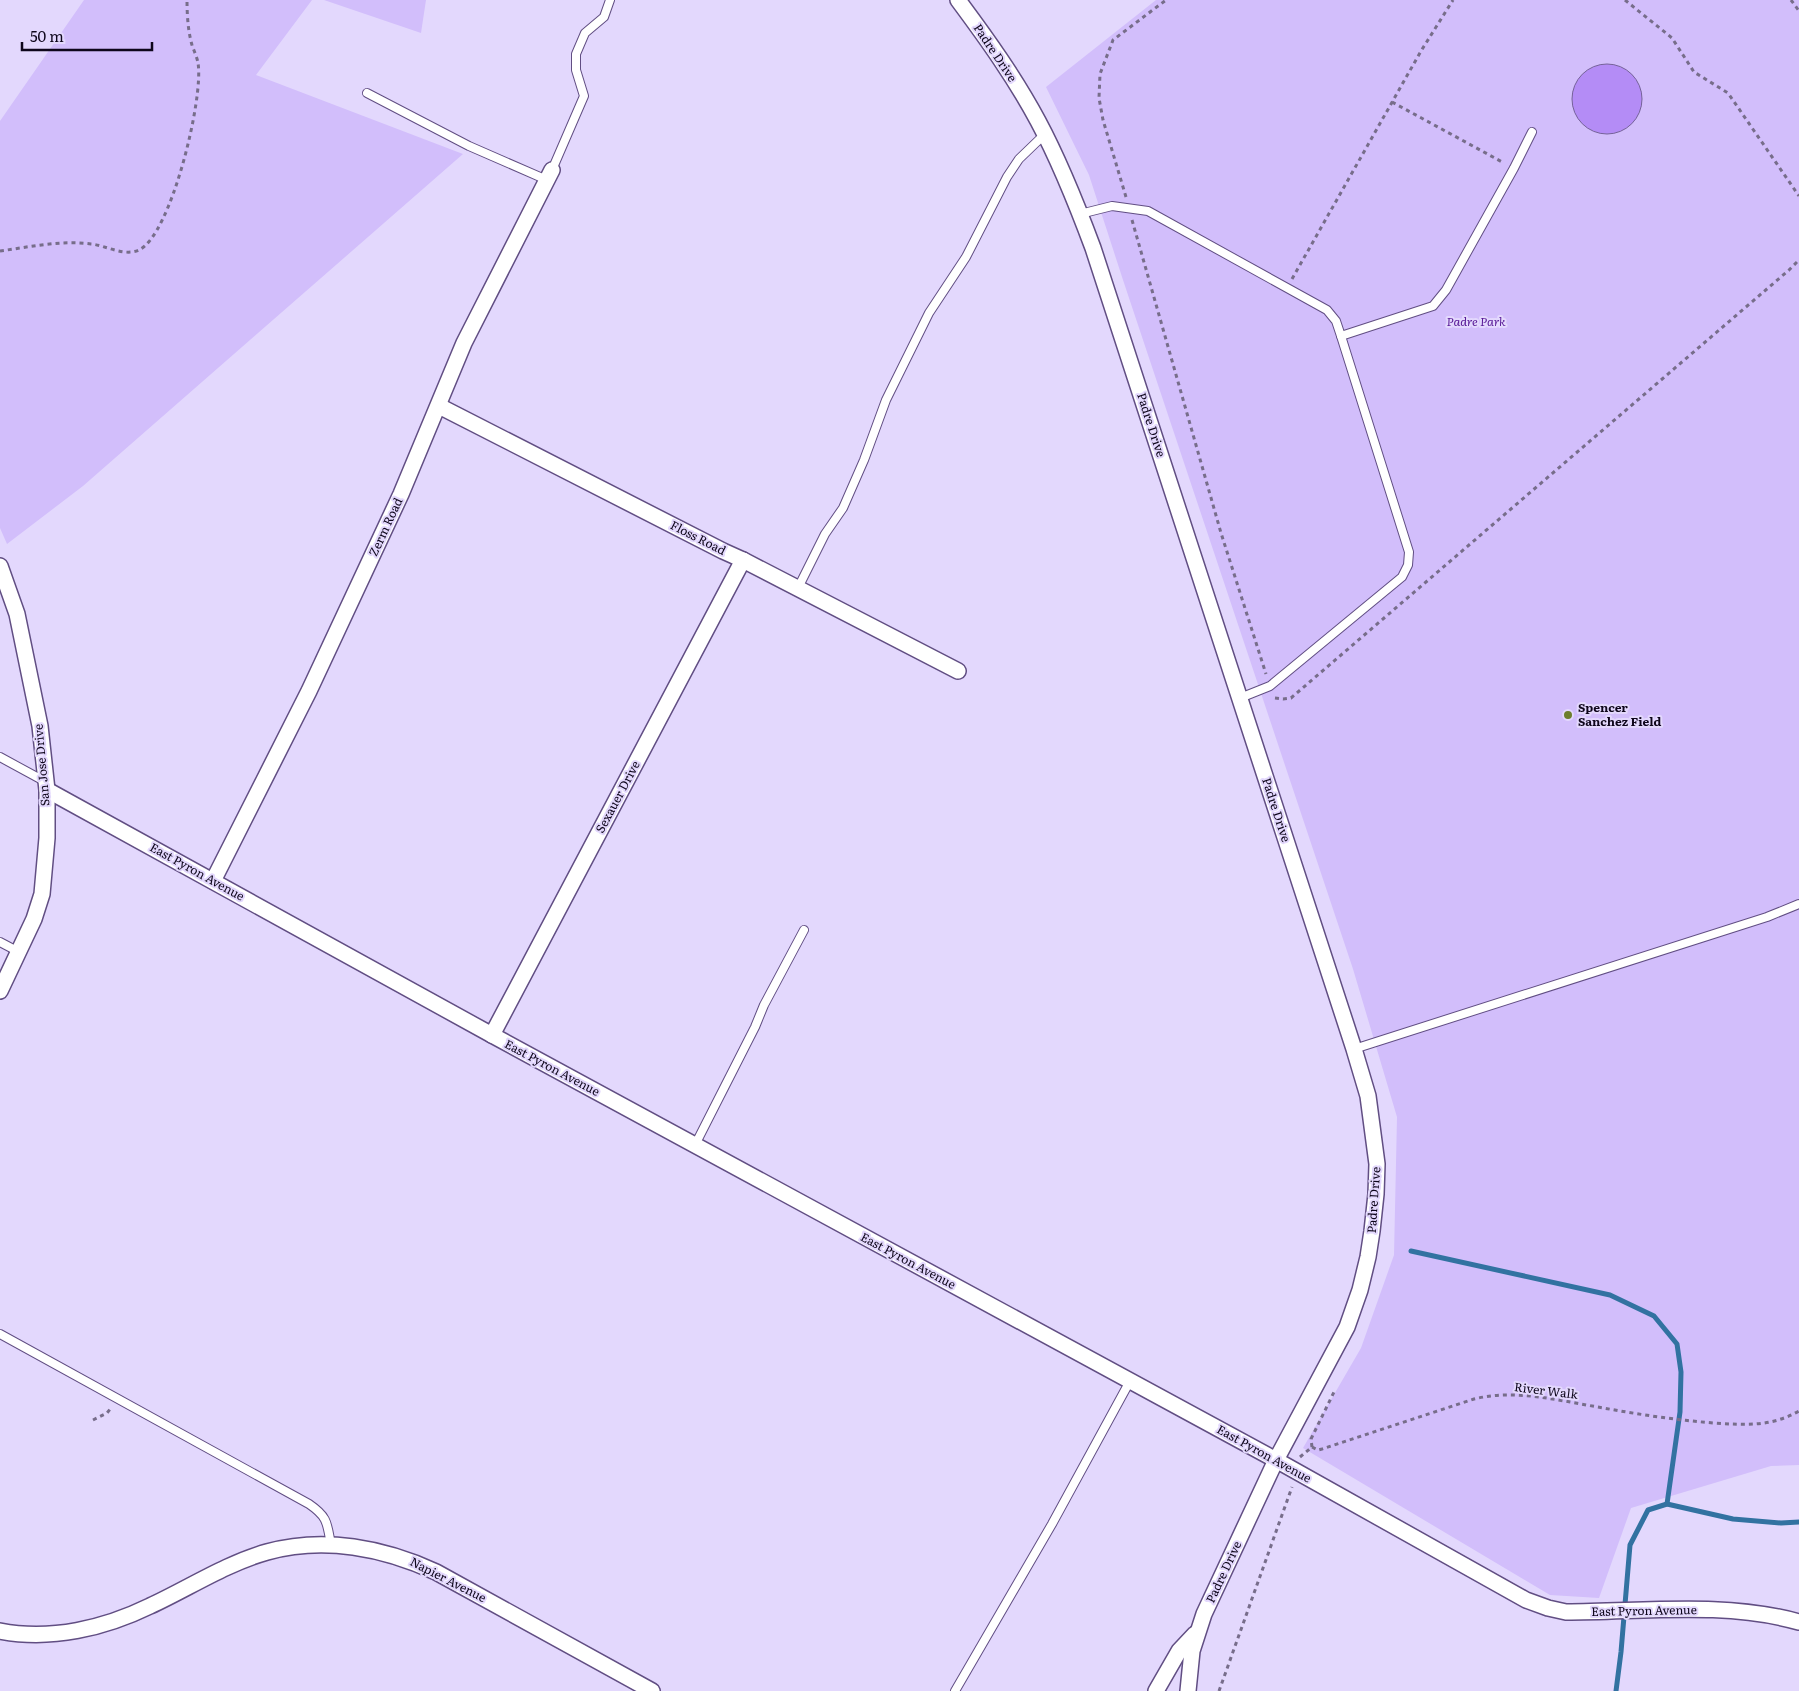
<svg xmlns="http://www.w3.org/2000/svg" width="1799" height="1691" font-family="Literata,serif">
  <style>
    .green { fill: #d2befb }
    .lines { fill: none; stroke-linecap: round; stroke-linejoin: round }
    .stream { stroke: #3272a1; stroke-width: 5 }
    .building { fill: #b48cf6; stroke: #756299 }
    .lane-casing { stroke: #614e83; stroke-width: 10 }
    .street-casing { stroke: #614e83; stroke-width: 18 }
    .path { stroke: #776d8a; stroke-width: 3; stroke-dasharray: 4 4; stroke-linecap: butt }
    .lane { stroke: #fff; stroke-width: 8 }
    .street { stroke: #fff; stroke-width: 15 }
    .poi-dot { fill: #6d7e2d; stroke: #e3d8fd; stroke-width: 2 }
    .labels { text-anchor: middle; stroke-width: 4; stroke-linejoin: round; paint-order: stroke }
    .street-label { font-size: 12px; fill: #0e061b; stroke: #e3d8fd }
    .park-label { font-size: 12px; font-style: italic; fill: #561795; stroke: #e3d8fd }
    .poi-label { font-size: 12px; font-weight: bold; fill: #0e061b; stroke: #e3d8fd; text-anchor: start }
  </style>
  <rect width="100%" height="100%" fill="#e3d8fd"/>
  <g class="green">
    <polygon points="84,0 312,0 256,75 463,154 83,486 7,544 0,528 0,121"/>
    <polygon points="324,0 426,0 421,33"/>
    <polygon points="1156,0 1799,0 1799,1465 1771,1466 1631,1508 1599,1598 1550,1595 1303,1448 1361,1348 1394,1255 1397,1117 1353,969 1123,280 1089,175 1046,87"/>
  </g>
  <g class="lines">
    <g class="stream">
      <polyline points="1411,1251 1610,1295 1654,1316 1677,1344 1681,1372 1680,1412 1667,1504"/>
      <polyline points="1616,1691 1621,1652 1630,1545 1648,1510 1667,1504 1733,1519 1781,1523 1799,1522"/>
    </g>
  </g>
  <circle class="building" cx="1607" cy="99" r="35"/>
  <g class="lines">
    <defs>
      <g id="lane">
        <polyline points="367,93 469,146 547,180"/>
        <polyline points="552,170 584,96 576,70 576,54 585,33 604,17 610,0"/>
        <polyline points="1080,214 1112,206 1148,211 1327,310 1336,321 1341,336 1409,552 1408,565 1402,577 1270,686 1240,698"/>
        <polyline points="1341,336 1433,306 1446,290 1514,168 1532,132"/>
        <polyline points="798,588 825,534 843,508 864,460 886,400 929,313 966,257 1007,177 1019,159 1045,134"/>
        <polyline points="0,757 46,782"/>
        <polyline points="0,942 19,952"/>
        <polyline points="1354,1049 1767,917 1799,904"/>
        <polyline points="695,1145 755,1027 764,1005 804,930"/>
        <path d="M0 1334 309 1504C328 1517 327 1523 331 1545"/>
        <polyline points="955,1691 1052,1524 1130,1381"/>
      </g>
      <g id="street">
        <path d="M958 0C987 39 1015 78 1038 121 1060 162 1077 205 1093 248L1354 1049 1368 1096 1377 1164 1376 1194 1372 1231 1368 1257 1360 1290 1347 1327 1276 1460 1204 1614 1192 1651 1188 1691"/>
        <polyline points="439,406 723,551 743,560 958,671"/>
        <polyline points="0,566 17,614 40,726 47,790 47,838 42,894 34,919 0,991"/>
        <path d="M47 790 492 1035 1276 1460 1526 1600 1548 1608 1566 1612C1643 1612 1724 1601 1799 1622"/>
        <polyline points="213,881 309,691 401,494 464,343 552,170"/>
        <polyline points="492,1035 743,560"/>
        <path d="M0 1631C51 1641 105 1628 150 1606 189 1588 225 1564 267 1552 324 1536 384 1548 436 1572L652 1691"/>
        <polyline points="1156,1691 1179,1651 1195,1634"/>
      </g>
    </defs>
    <use href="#lane" class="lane-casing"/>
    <use href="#street" class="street-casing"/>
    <g class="path">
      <polyline points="1625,0 1672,38 1694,72 1728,93 1799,196"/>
      <polyline points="1791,0 1799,11"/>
      <polyline points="1392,102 1504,163"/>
      <polyline points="1126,197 1103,120 1099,98 1100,74 1113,40 1166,0"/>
      <polyline points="1132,220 1221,533 1266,674"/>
      <path d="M0 251C29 247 61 240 91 244 105 245 124 257 139 250 171 235 204 98 198 63 197 57 194 51 192 45 188 31 187 15 187 0"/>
      <polyline points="1292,279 1421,51 1453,0"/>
      <polyline points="1275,698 1283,699 1291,698 1789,270 1799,260"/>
      <polyline points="93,1420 107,1413 111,1408"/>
      <path d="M1312 1447 1318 1450 1322 1449 1474 1399C1515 1389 1556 1400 1598 1407 1636 1414 1675 1420 1714 1423 1745 1425 1771 1427 1799 1411"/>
      <polyline points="1312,1447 1311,1439 1334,1392 1331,1390"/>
      <polyline points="1300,1457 1312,1447"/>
      <polyline points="1219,1691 1292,1487"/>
    </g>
    <use href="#lane" class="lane"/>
    <use href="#street" class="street"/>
  </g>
  <circle class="poi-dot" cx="1568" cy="715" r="5"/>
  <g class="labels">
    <g class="street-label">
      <text transform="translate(995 53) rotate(56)" y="4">Padre Drive</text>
      <text transform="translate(1151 425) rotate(72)" y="4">Padre Drive</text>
      <text transform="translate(386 527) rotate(-65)" y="4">Zerm Road</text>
      <text transform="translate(698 538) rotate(27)" y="4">Floss Road</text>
      <text transform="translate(42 765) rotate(-95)" y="4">San Jose Drive</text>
      <text transform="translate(618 797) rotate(-62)" y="4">Sexauer Drive</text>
      <text transform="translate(1276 810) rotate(72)" y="4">Padre Drive</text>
      <text transform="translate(197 872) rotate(29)" y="4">East Pyron Avenue</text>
      <text transform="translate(552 1068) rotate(28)" y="4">East Pyron Avenue</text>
      <text transform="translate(1374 1200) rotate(-86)" y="4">Padre Drive</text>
      <text transform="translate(908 1261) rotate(28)" y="4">East Pyron Avenue</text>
      <text transform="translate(1546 1391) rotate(7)" y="4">River Walk</text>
      <text transform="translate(1264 1454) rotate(29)" y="4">East Pyron Avenue</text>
      <text transform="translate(1224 1572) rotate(-65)" y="4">Padre Drive</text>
      <text transform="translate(448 1580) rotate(27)" y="4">Napier Avenue</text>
      <text transform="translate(1644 1611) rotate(-1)" y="4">East Pyron Avenue</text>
    </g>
    <g class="park-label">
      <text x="1476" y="326">Padre Park</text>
    </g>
    <g class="poi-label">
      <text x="1578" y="712">Spencer<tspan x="1578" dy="14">Sanchez Field</tspan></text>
    </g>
  </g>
  <path d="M22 42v8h130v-8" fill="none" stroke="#0e061b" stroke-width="2.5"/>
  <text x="30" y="42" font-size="15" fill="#0e061b" stroke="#e3d8fd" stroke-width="4" paint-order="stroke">50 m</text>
</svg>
